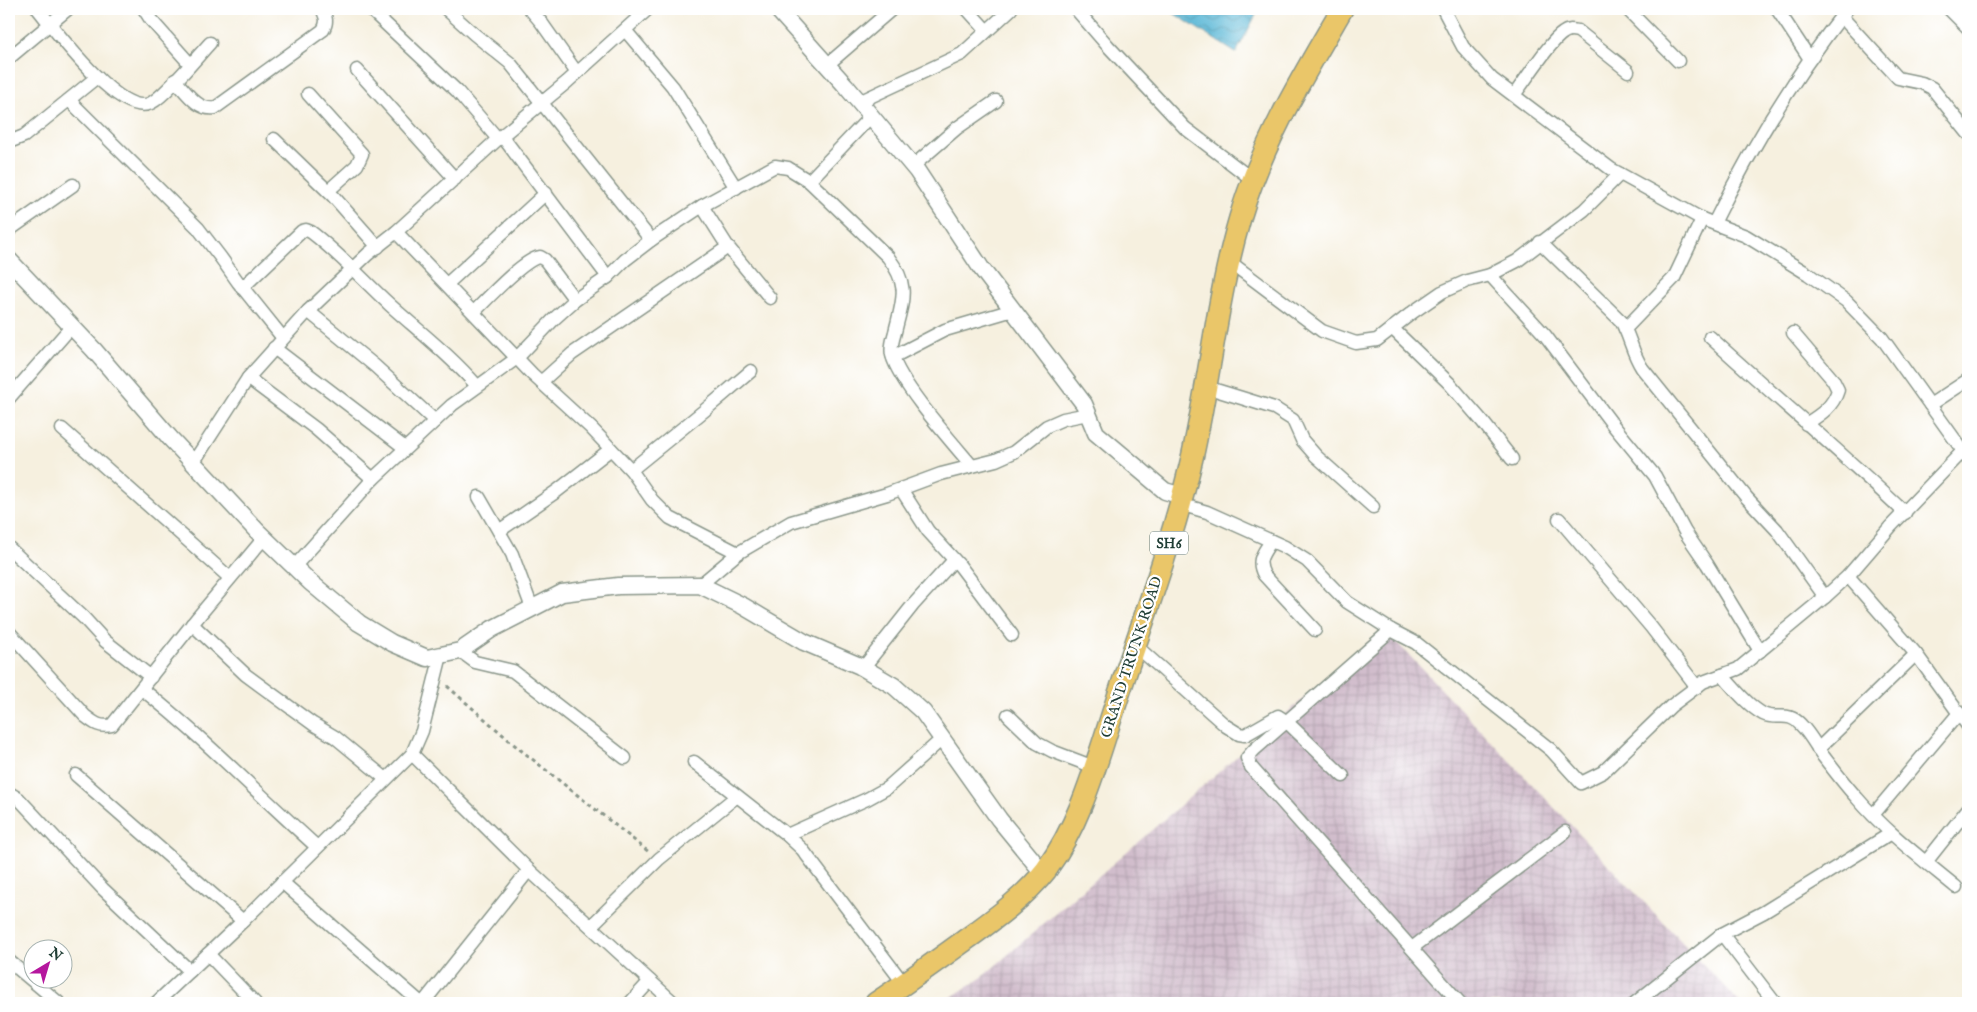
<svg xmlns="http://www.w3.org/2000/svg" width="1977" height="1012" font-family="'IM FELL English',serif">
  <style>
    .industrial { fill: url(#industrial-grid) }
    .water { fill: url(#water-waves); stroke: #3b7a84 }
    .lines { fill: none; stroke-linecap: round; stroke-linejoin: round }
    .minor-casing { stroke: #8a968a; stroke-width: 15 }
    .tertiary-casing { stroke: #8a968a; stroke-width: 19 }
    .primary-casing { stroke: #8a968a; stroke-width: 24 }
    .path { stroke: #8a968a; stroke-width: 3; stroke-dasharray: 4 4; stroke-linecap: butt }
    .minor { stroke: #fff; stroke-width: 12 }
    .tertiary { stroke: #fff; stroke-width: 16 }
    .primary { stroke: #eac669; stroke-width: 21 }
    .labels { text-anchor: middle; stroke-width: 4.5; stroke-linejoin: round; paint-order: stroke }
    .shield { fill: #fff; stroke: #627771; stroke-width: 1 }
    .shield-label { font-size: 14px; font-weight: bold; fill: #1f3d34 }
    .street-label { font-size: 15px; fill: #1f3d34; stroke: #fff }
  </style>
  <defs>
    <pattern id="industrial-grid" width="8" height="8" patternUnits="userSpaceOnUse" patternTransform="scale(1.25)"><rect width="8" height="8" fill="#d1bdcc"/><path d="M0 4h8M4 0v8" fill="none" stroke="#b3a3b0"/></pattern>
    <pattern id="water-waves" width="16" height="10" patternUnits="userSpaceOnUse" patternTransform="scale(1.25)"><rect width="16" height="10" fill="#57b6d5"/><path d="M0 5q4-4 8 0t8 0" fill="none" stroke="#4795ae"/></pattern>
  </defs>
  <rect width="100%" height="100%" fill="#fff"/>
  <filter id="ink" filterUnits="userSpaceOnUse"><feTurbulence type="fractalNoise" baseFrequency=".02" numOctaves="2"/><feDisplacementMap in="SourceGraphic" scale="10" xChannelSelector="R" yChannelSelector="G"/><feConvolveMatrix kernelMatrix="1 2 1 2 8 2 1 2 1" color-interpolation-filters="sRGB"/></filter>
  <filter id="wash" filterUnits="userSpaceOnUse"><feTurbulence type="fractalNoise" baseFrequency=".0096" numOctaves="4" result="noise"/><feDisplacementMap in="SourceGraphic" scale="20" xChannelSelector="R" yChannelSelector="G"/><feGaussianBlur stdDeviation="1.12" result="paint"/><feColorMatrix in="noise" values="0 0 0 0 0 0 0 0 0 0 0 0 0 0 0 0 0 1.4 0 .05"/><feComposite in="paint" operator="in"/></filter>
  <g filter="url(#wash)">
    <rect width="100%" height="100%" fill="#f6f0df"/>
    <polygon class="industrial" points="1384,629 1740,1003 942,1003 981,978"/>
    <polygon class="water" points="1167,9 1259,9 1236,53"/>
  </g>
  <g filter="url(#ink)">
    <g class="lines">
      <defs>
        <g id="minor">
          <path d="M38 9C55 30 121 119 151 103 166 95 197 57 210 43"/>
          <polyline points="144,9 151,20 190,64"/>
          <polyline points="446,9 474,34 510,63 651,240"/>
          <polyline points="530,9 541,22 577,73"/>
          <polyline points="967,9 986,30"/>
          <polyline points="1076,9 1108,46 1185,128 1253,180"/>
          <polyline points="1443,9 1463,47 1492,79 1611,169 1702,219 1746,236 1808,274 1846,301 1882,338 1963,451"/>
          <polyline points="1627,9 1678,61"/>
          <polyline points="1777,9 1810,59"/>
          <polyline points="1949,9 1968,28"/>
          <polyline points="372,11 457,91 498,139"/>
          <polyline points="1841,16 1898,78 1922,83 1932,88 1968,133"/>
          <polyline points="625,30 673,87 736,188"/>
          <polyline points="9,58 68,9"/>
          <polyline points="827,65 892,9"/>
          <polyline points="357,70 455,179"/>
          <path d="M175 80C186 92 198 111 215 108L323 30C328 22 326 17 322 9"/>
          <polyline points="308,94 362,154 357,165 328,191"/>
          <path d="M1514 95C1525 81 1550 41 1563 33 1568 29 1572 30 1578 31L1628 71"/>
          <polyline points="69,100 198,228 221,258 238,282 283,338"/>
          <polyline points="859,102 962,54 1011,9"/>
          <path d="M871 116 809 181 888 257C910 286 903 299 895 332 893 339 890 348 892 355 900 384 951 441 972 466"/>
          <polyline points="502,136 608,277"/>
          <polyline points="274,139 333,196 378,247"/>
          <polyline points="9,142 24,136 97,77"/>
          <polyline points="913,166 957,128 996,101"/>
          <polyline points="702,206 728,247 770,298"/>
          <path d="M1714 223C1751 148 1795 75 1847 9"/>
          <polyline points="9,230 73,185"/>
          <polyline points="396,232 532,374 591,428 631,470 652,500 670,518 738,553"/>
          <path d="M1540 242 1621 321C1630 336 1632 353 1642 368L1747 498 1777 530 1825 597"/>
          <polyline points="1230,262 1322,331 1356,343 1377,340 1413,312 1442,292 1467,281 1490,275 1517,261 1584,210 1620,174"/>
          <polyline points="1490,275 1545,335 1613,425 1655,476 1685,532 1707,564 1760,651"/>
          <polyline points="447,284 546,193"/>
          <path d="M242 288 302 231 306 230 311 232C340 254 364 281 390 305 420 332 451 356 477 386"/>
          <polyline points="308,311 375,366 435,421"/>
          <path d="M474 312C486 300 525 258 540 257L545 260 575 300"/>
          <polyline points="1392,328 1449,383 1482,421 1512,459"/>
          <polyline points="1625,329 1674,278 1702,219"/>
          <path d="M1793 333 1833 380 1838 390C1833 407 1820 415 1806 424"/>
          <path d="M1710 337C1774 396 1842 452 1905 513"/>
          <polyline points="274,348 405,448"/>
          <polyline points="893,357 945,330 1013,310"/>
          <polyline points="248,378 316,429 373,479"/>
          <polyline points="541,382 572,354 728,247"/>
          <polyline points="1206,387 1274,408 1293,420 1302,440 1316,456 1373,507"/>
          <polyline points="9,398 72,326"/>
          <polyline points="1930,405 1968,380"/>
          <polyline points="62,429 230,578"/>
          <polyline points="193,463 248,378 308,311 368,254 396,232 498,139 567,82 648,9"/>
          <polyline points="631,470 705,410 751,371"/>
          <polyline points="901,489 928,531 960,566 1012,635"/>
          <polyline points="479,497 512,554 532,608"/>
          <polyline points="1180,504 1207,512 1285,547 1307,561 1347,602 1391,630 1416,643 1551,750 1581,783 1603,772 1671,706 1703,682 1738,669 1825,597 1848,576 1891,526 1963,451 1968,458"/>
          <polyline points="1559,519 1651,627 1697,687"/>
          <polyline points="499,531 557,491 611,449"/>
          <path d="M1271 541C1263 554 1256 560 1264 575L1315 630"/>
          <polyline points="9,548 84,618 105,641 151,677"/>
          <polyline points="294,567 373,479 452,405 517,358 554,319 575,300 608,277 625,260 651,240 702,206 775,166 788,168 809,181"/>
          <polyline points="1848,576 1916,654 1968,726"/>
          <polyline points="700,585 738,553 791,522 887,494 941,474 996,460 1014,452 1047,426 1063,419 1088,414"/>
          <polyline points="192,624 246,675 313,724 335,737 386,779"/>
          <polyline points="1391,630 1254,750 1247,758 1251,767 1460,1003"/>
          <path d="M9 632 85 716C94 723 100 728 112 725L198 617 264 538"/>
          <polyline points="1135,645 1226,726 1239,734 1245,735 1278,716 1287,722 1343,776"/>
          <polyline points="460,651 475,662 513,671 625,758"/>
          <polyline points="441,655 422,731 412,754 529,870 674,1003"/>
          <polyline points="863,668 913,605 954,560"/>
          <path d="M1722 675C1734 688 1747 705 1763 714 1778 721 1788 710 1801 725 1810 734 1816 746 1823 756 1834 770 1845 785 1857 798 1886 832 1922 859 1956 887"/>
          <path d="M142 689C204 738 258 794 317 847"/>
          <polyline points="1008,715 1037,743 1052,751 1094,767"/>
          <polyline points="1818,749 1916,654"/>
          <polyline points="694,762 787,835 802,849 904,984"/>
          <polyline points="76,775 243,921"/>
          <polyline points="9,793 19,799 103,889 190,971"/>
          <polyline points="1873,815 1959,713"/>
          <polyline points="787,835 867,799 887,788 942,739"/>
          <polyline points="1926,862 1968,809"/>
          <polyline points="282,882 421,1003"/>
          <polyline points="591,926 659,859 737,796"/>
          <polyline points="1412,948 1565,832"/>
          <polyline points="208,954 255,1003"/>
          <polyline points="9,961 59,1003"/>
          <polyline points="156,1003 243,921 412,754"/>
          <polyline points="423,1003 529,870"/>
          <polyline points="630,1003 650,981"/>
          <polyline points="1635,1003 1722,934"/>
          <polyline points="1775,1003 1722,934 1764,912 1890,834"/>
        </g>
        <g id="tertiary">
          <polyline points="777,9 845,85 917,171 981,268 1084,404 1096,433 1165,491 1182,496"/>
          <polyline points="9,260 94,350 170,438 257,531 310,582 359,623 392,643 427,658 460,651 492,629 562,593 618,586 700,585 743,606 804,642 860,666 894,686 923,712 999,819 1043,873"/>
        </g>
        <path id="primary" d="M876 1003C906 983 935 962 964 941 993 920 1024 898 1046 870 1082 821 1097 760 1116 703 1142 622 1173 541 1192 458 1210 379 1217 296 1240 218 1262 143 1303 76 1342 9"/>
      </defs>
      <use href="#minor" class="minor-casing"/>
      <use href="#tertiary" class="tertiary-casing"/>
      <use href="#primary" class="primary-casing"/>
      <polyline class="path" points="447,686 517,747 649,852"/>
      <use href="#minor" class="minor"/>
      <use href="#tertiary" class="tertiary"/>
      <use href="#primary" class="primary"/>
    </g>
  </g>
  <g class="labels">
    <rect class="shield" x="1150" y="531.5" width="38" height="23" rx="4"/>
    <g class="shield-label">
      <text x="1169" y="548">SH6</text>
    </g>
    <g class="street-label">
      <text transform="translate(1131 657) rotate(-72)" y="5">GRAND TRUNK ROAD</text>
    </g>
  </g>
  <rect width="1977" height="1012" fill="none" stroke="#fff" stroke-width="30"/>
  <g transform="translate(48 964) rotate(38)"><circle r="24" fill="#ffffff" stroke="#a5b1ae"/>
  <path d="M0-4L9 19L0 12L-9 19Z" fill="#b5179e"/>
  <text y="-8" font-size="14" font-weight="bold" text-anchor="middle" fill="#1f3d34">N</text>
  </g>
</svg>
